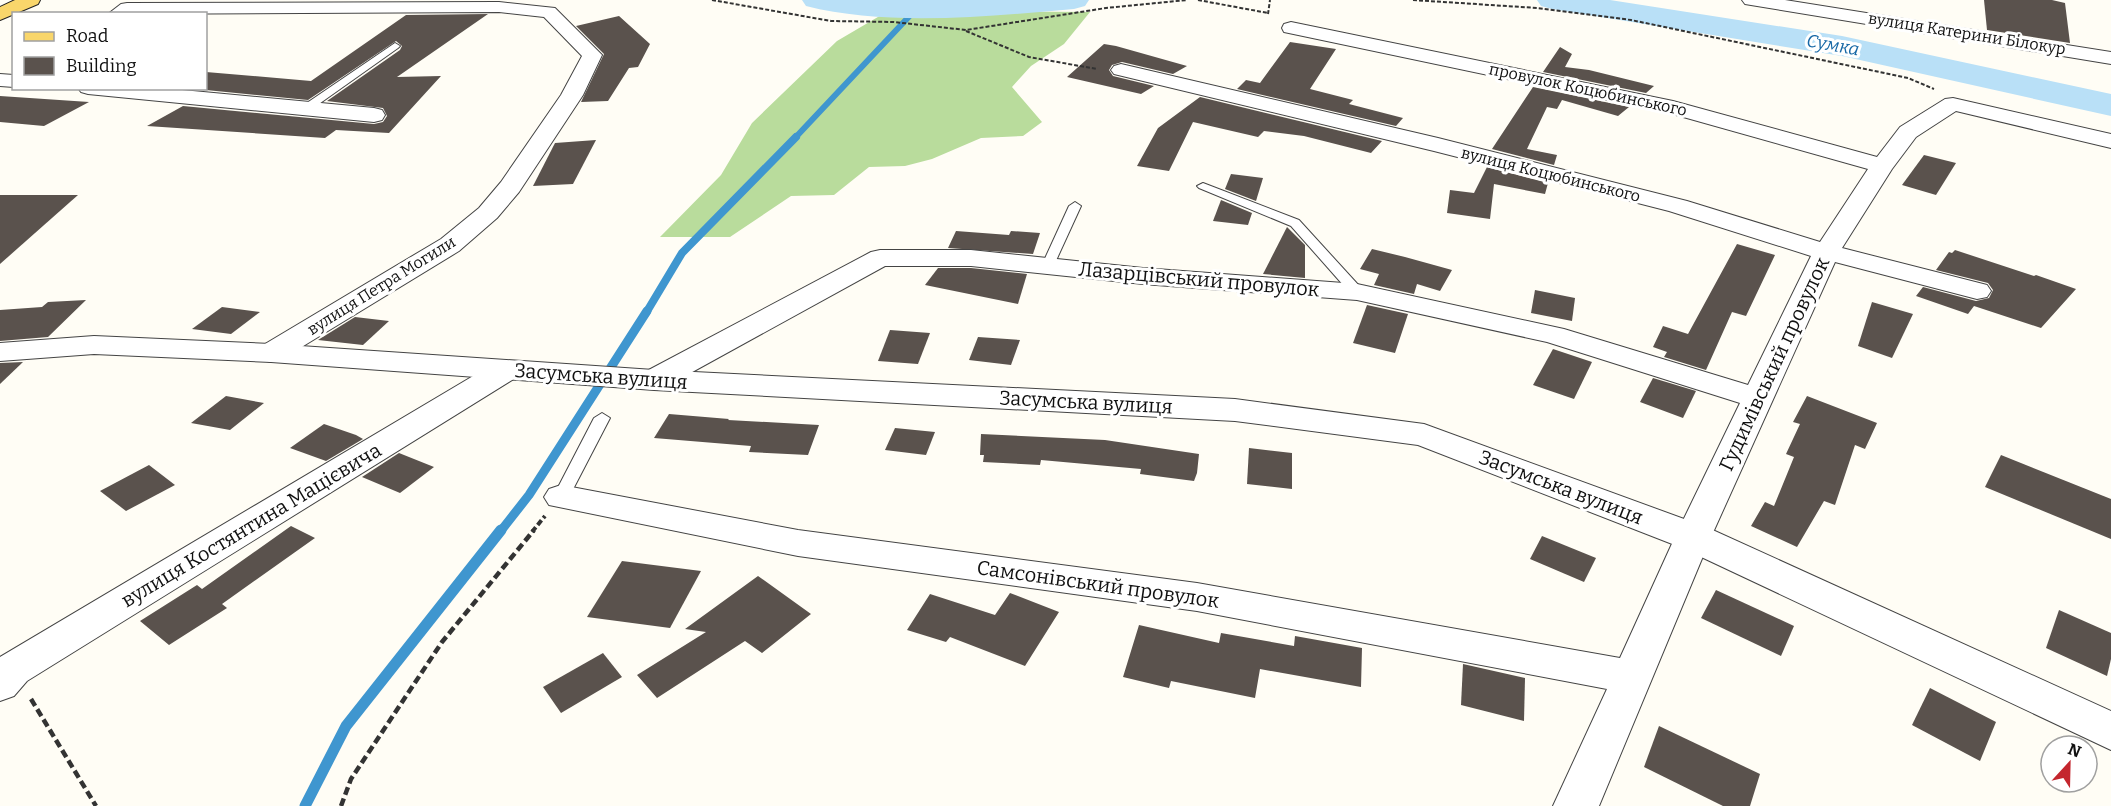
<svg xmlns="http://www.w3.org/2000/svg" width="2111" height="806" font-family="Bitter,serif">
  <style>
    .forest { fill: #b9dc9c }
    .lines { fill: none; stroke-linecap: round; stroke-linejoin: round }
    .stream-far3 { stroke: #3f96cf; stroke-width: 6 }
    .stream-far2 { stroke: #3f96cf; stroke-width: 8 }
    .stream-far1 { stroke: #3f96cf; stroke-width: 9 }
    .stream { stroke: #3f96cf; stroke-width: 11 }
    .river { fill: #b9e0f7; fill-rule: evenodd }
    .building { fill: #5a524d }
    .service-casing { stroke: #444; stroke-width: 2 }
    .minor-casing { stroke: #444; stroke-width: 2 }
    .tertiary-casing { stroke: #444; stroke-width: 2 }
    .primary-casing { stroke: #222; stroke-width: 2 }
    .path-far2 { stroke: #333; stroke-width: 2; stroke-dasharray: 4 2; stroke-linecap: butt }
    .path-far1 { stroke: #333; stroke-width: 4; stroke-dasharray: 6 3; stroke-linecap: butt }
    .path { stroke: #333; stroke-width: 4.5; stroke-dasharray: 8 4; stroke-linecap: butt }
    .service { fill: #fff; fill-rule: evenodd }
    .minor { fill: #fff; fill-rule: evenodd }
    .tertiary { fill: #fff; fill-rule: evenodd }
    .primary { fill: #f9d66b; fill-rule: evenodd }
    .labels { text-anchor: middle; stroke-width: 6; stroke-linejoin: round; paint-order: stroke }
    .far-street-label { font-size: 16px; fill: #111; stroke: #fff }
    .far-water-label { font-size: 18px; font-style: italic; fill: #1768a6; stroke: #fff }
    .street-label { font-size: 20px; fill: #111; stroke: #fff }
  </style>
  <rect width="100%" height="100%" fill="#fffdf5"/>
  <polygon class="forest" points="959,11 1090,12 1064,44 1031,66 1012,87 1042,122 1023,136 981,138 932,159 905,166 869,167 834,195 791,196 730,237 660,237 721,175 752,123 837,41 883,14"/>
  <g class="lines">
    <polyline class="stream-far3" points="794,139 918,7"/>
    <polyline class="stream-far2" points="646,313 682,253 796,137"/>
    <polyline class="stream-far1" points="500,532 529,495 647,311"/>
    <polyline class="stream" points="305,806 346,726 501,530"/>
    <g class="river">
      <path d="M802 0H1089L1085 6 1074 9C991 16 888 27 806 6Z"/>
      <polygon points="1537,0 1610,0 1842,36 2111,94 2111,116 1842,56 1552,9 1541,6"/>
    </g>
  </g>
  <g class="building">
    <polygon points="1984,0 2052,0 2065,3 2070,43 1987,30"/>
    <polygon points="488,14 397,77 441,76 389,133 336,130 325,138 147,126 183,106 374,124 383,122 387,116 383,108 327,101 400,50 402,46 396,41 308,100 206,90 206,72 311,81 406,15"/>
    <polygon points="619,16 650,44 638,67 629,68 608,101 581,102 604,54 576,26"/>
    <polygon points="1290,42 1336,49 1310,89 1353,100 1349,104 1403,118 1396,126 1237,89 1246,80 1260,83"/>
    <polygon points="1104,44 1116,46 1187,66 1173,74 1122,62 1112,65 1109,70 1113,76 1154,86 1141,94 1067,77"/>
    <polygon points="1560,47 1572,54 1565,67 1589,70 1654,86 1646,93 1543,72"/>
    <polygon points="1533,87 1629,107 1618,116 1562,100 1557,109 1547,107 1527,149 1557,155 1554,165 1492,149"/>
    <polygon points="0,96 89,102 44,126 0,122"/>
    <polygon points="1200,97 1382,141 1371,153 1304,136 1264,131 1258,137 1193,122 1169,171 1137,166 1158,128"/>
    <polygon points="596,140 573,184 533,186 555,143"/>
    <polygon points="1924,155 1956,163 1936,195 1902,185"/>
    <polygon points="1487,167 1548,183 1545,194 1494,184 1490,219 1447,213 1450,190 1474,193"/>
    <polygon points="1231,174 1263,178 1256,201 1225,189"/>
    <polygon points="0,195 78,195 0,264"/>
    <polygon points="1221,200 1252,213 1248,225 1213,221"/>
    <polygon points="1287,227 1305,245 1305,278 1263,274"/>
    <polygon points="956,231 1009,235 1011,231 1040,233 1033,254 948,248"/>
    <polygon points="1737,244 1775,255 1746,316 1732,312 1706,370 1664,357 1667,352 1653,347 1663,326 1688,334"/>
    <polygon points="1372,249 1405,257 1452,270 1440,291 1417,284 1414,294 1374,285 1379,274 1360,269"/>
    <polygon points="1955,250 2034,276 2036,275 2076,289 2041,328 1974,306 1968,314 1916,296 1923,287 1976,301 1989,298 1993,290 1988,283 1936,270 1949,252 1952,253"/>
    <polygon points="938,268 971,268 1027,274 1018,304 925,285"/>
    <polygon points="1535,290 1575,298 1572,321 1531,313"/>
    <polygon points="86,300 48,337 0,341 0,310 42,307 48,302"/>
    <polygon points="1872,302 1913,314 1892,358 1858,346"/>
    <polygon points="1367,305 1408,314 1395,353 1353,343"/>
    <polygon points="222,307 260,312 231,334 192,329"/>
    <polygon points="355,317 389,321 363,345 318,340"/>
    <polygon points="890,330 930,333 918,364 878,361"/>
    <polygon points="978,337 1020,340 1011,365 969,360"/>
    <polygon points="1553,349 1592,362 1574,399 1533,385"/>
    <polygon points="23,362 0,384 0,363"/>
    <polygon points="1653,378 1696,391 1683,418 1640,402"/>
    <polygon points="226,396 264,403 230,430 191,423"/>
    <polygon points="1807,396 1877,423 1865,449 1855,445 1835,505 1824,501 1797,547 1751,526 1765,502 1774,506 1794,457 1786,454 1800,424 1793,422"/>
    <polygon points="669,414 729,419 728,420 819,425 808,455 749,452 751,446 654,438"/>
    <polygon points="324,424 356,435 363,439 326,461 290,448"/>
    <polygon points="895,428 935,432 926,455 885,450"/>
    <polygon points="981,434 1105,440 1199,454 1197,473 1194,481 1140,474 1141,469 1041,460 1040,465 983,462 984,455 980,455"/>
    <polygon points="1249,448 1292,453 1292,489 1247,484"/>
    <polygon points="399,453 434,467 400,493 362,477"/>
    <polygon points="2001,455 2111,499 2111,539 1985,487"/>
    <polygon points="149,465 175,485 126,511 100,491"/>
    <polygon points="291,526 315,538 222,604 227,608 169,645 140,621 197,585 202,589"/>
    <polygon points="1542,536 1596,558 1584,582 1530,559"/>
    <polygon points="622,561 701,571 670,628 587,617"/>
    <polygon points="758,576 811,614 762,653 745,641 657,698 637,675 706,632 685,629"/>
    <polygon points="1716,590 1794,626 1781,656 1701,618"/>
    <polygon points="1010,593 1059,612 1025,666 950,637 946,642 907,630 930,594 995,615"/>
    <polygon points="2059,610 2111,633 2111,659 2107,676 2046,648"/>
    <polygon points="1139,625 1219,643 1221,633 1294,646 1295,636 1362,648 1361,687 1260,669 1255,698 1171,681 1169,688 1123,677"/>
    <polygon points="603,653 622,677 561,713 543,687"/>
    <polygon points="1463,664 1525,678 1524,721 1461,705"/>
    <polygon points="1930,688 1996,722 1980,761 1912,725"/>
    <polygon points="1659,726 1760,774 1750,806 1723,806 1644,767"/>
  </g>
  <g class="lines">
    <defs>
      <g id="service">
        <polygon points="395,43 400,46 398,48 309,111 301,111 301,107"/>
        <polygon points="1203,183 1299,220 1362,289 1364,292 1362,295 1352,295 1291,226 1199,188 1197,186"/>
        <polygon points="1075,202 1081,206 1054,265 1048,269 1043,268 1042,265 1069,206"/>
        <polygon points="602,413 610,418 569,497 567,501 555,501 553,497 594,418"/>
      </g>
      <g id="minor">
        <polygon points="1742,0 1785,0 2111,52 2111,64 1751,5 1745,4"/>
        <polygon points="499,2 555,8 602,55 583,95 519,192 497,218 459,251 282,359 271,362 260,359 256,353 260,347 441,239 479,208 501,182 561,95 582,56 544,17 499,12 108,14 121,4 127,3"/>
        <polygon points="1291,22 1673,101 1877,157 1900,127 1945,99 1953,98 2111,134 2111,148 1956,111 1916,137 1892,169 1842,248 1987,285 1991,291 1987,297 1977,299 1835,262 1711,537 1599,806 1553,806 1607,689 1197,611 798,556 549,505 544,497 549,489 561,485 798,530 1197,583 1620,658 1675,537 1740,403 1547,342 1357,300 1143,284 971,266 885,266 665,387 654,389 643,387 639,380 643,373 871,252 880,250 971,250 1143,268 1357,284 1564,329 1748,385 1811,256 1669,211 1434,151 1114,74 1111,70 1114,66 1121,64 1438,138 1687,201 1820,242 1868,169 1669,113 1284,32 1282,28 1284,24"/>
        <polygon points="0,74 14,75 14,87 0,86"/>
        <polygon points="78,88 161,88 374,108 382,110 385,115 382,120 374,122 88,94 81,92"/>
        <polygon points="506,361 517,363 521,370 517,377 27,681 14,696 0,701 0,657 495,363"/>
      </g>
      <polygon id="tertiary" points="94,336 271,344 654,370 1235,399 1424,424 1706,527 2111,711 2111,750 1680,547 1418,445 1235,421 654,390 271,362 94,354 0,361 0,343"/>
      <polygon id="primary" points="15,0 40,0 38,4 0,20 0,7"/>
    </defs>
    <use href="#service" class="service-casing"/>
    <use href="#minor" class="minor-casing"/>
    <use href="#tertiary" class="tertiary-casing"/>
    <use href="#primary" class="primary-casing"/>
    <g class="path-far2">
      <polyline points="712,0 831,21 894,22 966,30 1106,8 1187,0"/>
      <polyline points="1198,0 1268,13"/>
      <polyline points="1413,0 1537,8 1631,20 1908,78 1934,89"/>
      <polyline points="1268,14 1270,0"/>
      <polyline points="966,31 1029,57 1097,69"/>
    </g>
    <polyline class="path-far1" points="532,532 545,516"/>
    <g class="path">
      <polyline points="31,699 96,806"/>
      <polyline points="341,806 351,779 442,642 534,530"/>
    </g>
    <use href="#service" class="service"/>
    <use href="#minor" class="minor"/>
    <use href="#tertiary" class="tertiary"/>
    <use href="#primary" class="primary"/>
  </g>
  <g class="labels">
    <g class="far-street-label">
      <text transform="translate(1967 33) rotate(9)" y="6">вулиця Катерини Білокур</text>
      <text transform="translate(1588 89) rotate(12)" y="6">провулок Коцюбинського</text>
      <text transform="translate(1551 174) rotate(14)" y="6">вулиця Коцюбинського</text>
      <text transform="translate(381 285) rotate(-32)" y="6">вулиця Петра Могили</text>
    </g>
    <g class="far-water-label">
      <text transform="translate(1833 45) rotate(10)" y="6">Сумка</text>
    </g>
    <g class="street-label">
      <text transform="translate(1199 279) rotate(5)" y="7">Лазарцівський провулок</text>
      <text transform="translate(1774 364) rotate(-65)" y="7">Гудимівський провулок</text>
      <text transform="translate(601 376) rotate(4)" y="7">Засумська вулиця</text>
      <text transform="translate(1086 402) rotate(3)" y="7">Засумська вулиця</text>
      <text transform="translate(1561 487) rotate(21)" y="7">Засумська вулиця</text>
      <text transform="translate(251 525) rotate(-31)" y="7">вулиця Костянтина Мацієвича</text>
      <text transform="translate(1098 584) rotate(8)" y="7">Самсонівський провулок</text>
    </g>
  </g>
  <rect x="12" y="12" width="195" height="78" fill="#ffffff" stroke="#a0a0a0" stroke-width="1.5"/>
  <rect x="24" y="32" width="30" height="9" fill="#f9d66b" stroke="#a0a0a0" stroke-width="1.5"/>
  <text x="66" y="42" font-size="18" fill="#111111">Road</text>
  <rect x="24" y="57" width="30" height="18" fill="#5a524d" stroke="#a0a0a0" stroke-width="1.5"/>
  <text x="66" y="72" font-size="18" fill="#111111">Building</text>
  <g transform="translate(2069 764) rotate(22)"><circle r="28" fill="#ffffff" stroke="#a0a0a0" stroke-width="1.5"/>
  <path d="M0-4.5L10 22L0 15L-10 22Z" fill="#c4262e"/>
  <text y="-9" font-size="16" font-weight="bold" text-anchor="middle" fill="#111111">N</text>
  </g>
</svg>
